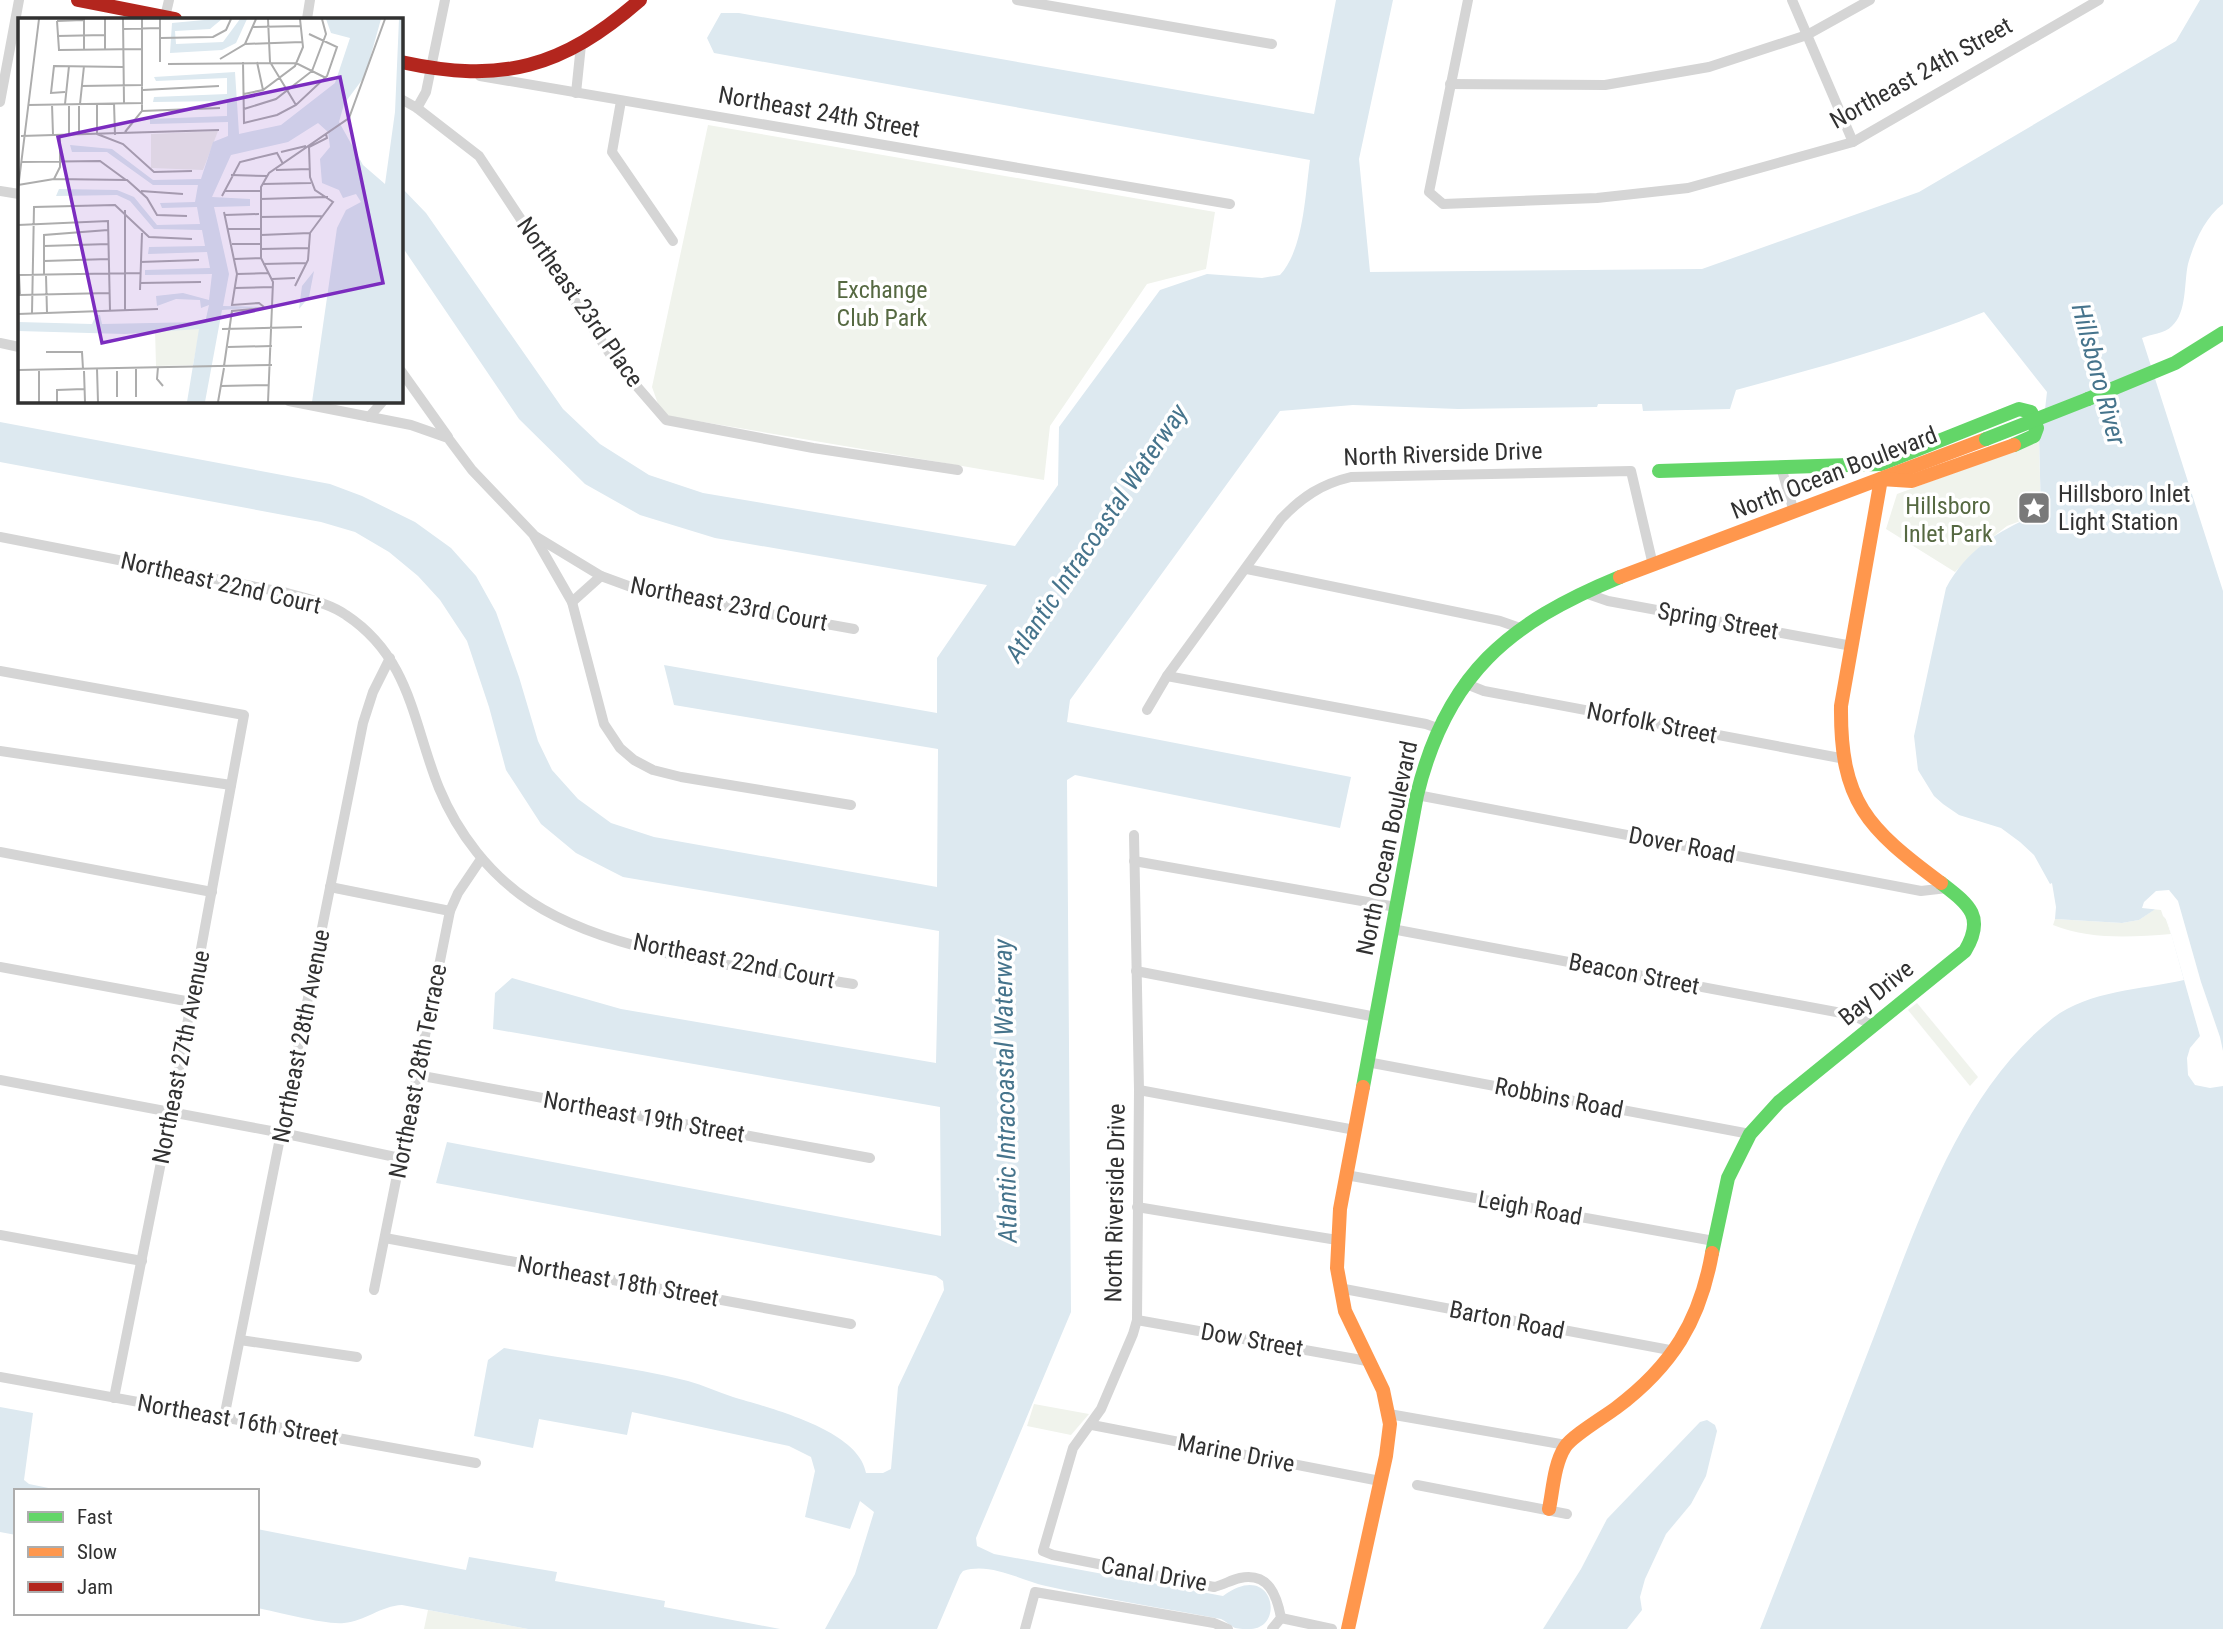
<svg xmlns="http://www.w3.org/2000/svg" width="2223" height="1629" font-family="'Roboto Condensed',sans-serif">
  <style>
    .green { fill: #f0f3ec }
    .water { fill: #dde9f0 }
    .pier { fill: #fff }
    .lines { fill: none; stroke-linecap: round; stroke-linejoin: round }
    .street { stroke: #d5d5d5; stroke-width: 10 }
    .fast { stroke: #63d668; stroke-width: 14 }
    .slow { stroke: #ff974d; stroke-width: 14 }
    .jam { stroke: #b3261e; stroke-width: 14 }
    .fast-bridge { stroke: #63d668; stroke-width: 14 }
    .labels { text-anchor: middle; stroke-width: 7; stroke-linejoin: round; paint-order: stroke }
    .street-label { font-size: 24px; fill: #313131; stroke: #fff }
    .park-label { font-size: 24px; fill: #566942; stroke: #fff }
    .poi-label { font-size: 24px; fill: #313131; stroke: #fff; text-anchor: start }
    .water-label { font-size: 26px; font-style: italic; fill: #46748c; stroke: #fff }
    .inset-road { fill: none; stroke: #adadad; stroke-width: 2 }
    .view { fill: #7b2cbf; fill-opacity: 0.15; stroke: #7b2cbf; stroke-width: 3.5 }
    .inset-edge { fill: none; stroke: #313131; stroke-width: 3.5 }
  </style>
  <rect width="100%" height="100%" fill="#fff"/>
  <g class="green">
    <polygon points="708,125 1215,212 1206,269 1147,284 1050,426 1044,480 662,415 652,387"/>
    <polygon points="2039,442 2041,513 2007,526 1980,547 1955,572 1886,529 1897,494"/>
    <path d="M2161 905 2171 934C2132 937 2090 940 2053 925L2055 919 2122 923 2139 920Z"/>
    <polygon points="1917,1003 1978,1077 1970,1086 1908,1010"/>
    <polygon points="1034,1404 1089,1414 1071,1435 1027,1426"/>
    <polygon points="428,1610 528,1629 424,1629"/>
  </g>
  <g class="water">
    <path d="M1336 0H1393L1359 159 1370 272 1702 269 1919 192 2176 41 2200 0H2223V204C2205 217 2194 243 2188 264 2184 282 2187 313 2172 326 2164 334 2151 334 2142 338L2223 591V1629H1760C1796 1537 1832 1445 1868 1352 1912 1240 1955 1095 2053 1018 2090 990 2141 990 2184 980L2163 904 2139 920 2122 923 2055 919 2056 907 2052 883 2050 884 2034 855 2020 842 2001 828 1959 815 1943 804 1934 796 1918 770 1914 736 1946 588C1967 549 2001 529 2041 513L2039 437 2043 427 2047 392 1984 312C1903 345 1820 367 1736 390L1730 409 1643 411 1642 404H1598L1597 407 1458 409 1353 405 1280 411 1070 700 1067 722 1351 777 1340 828 1075 775 1067 780 1071 1312 976 1538 977 1546 994 1554 1223 1596C1273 1559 1286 1627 1251 1629 1246 1629 1239 1629 1235 1628 1230 1626 1226 1621 1221 1619 1163 1608 1104 1599 1046 1586 1020 1580 990 1562 963 1571L960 1575 937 1629H825L855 1574 874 1512 860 1501 850 1529 805 1517 815 1471 811 1457 789 1446 632 1412 627 1435 539 1419 533 1448 474 1436 488 1360 504 1348C565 1359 628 1366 688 1381 703 1385 718 1392 733 1397 769 1408 859 1430 866 1473H883L891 1469 898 1387 944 1290 943 1281 936 1276 436 1183 447 1142 941 1236 940 1107 493 1029 495 993 512 978 621 1009 936 1063 939 931 623 877 576 853 541 824 506 770 489 707 467 641 440 600 418 576 389 552 355 532 321 522 0 462V422L330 484 362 496 415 522 451 548 476 576 496 612 519 677 538 741 552 770 578 799 611 823 654 837 937 887 938 749 674 705 664 665 937 713V658L987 585 715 538 640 515 585 484 519 419 401 245V187L426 213 563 409 600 444 649 475 703 493 1015 546 1058 485 1059 427 1160 290 1207 274 1262 278 1280 275C1304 249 1305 195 1310 160L714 53 707 38 721 13H739L1314 114Z"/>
    <polygon points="0,1407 33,1413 24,1480 29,1484 63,1491 16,1491 16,1535 0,1532"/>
    <polygon points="1707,1420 1715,1425 1717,1431 1706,1476 1691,1504 1666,1534 1645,1579 1640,1597 1642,1610 1627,1629 1543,1629 1581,1569 1607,1519 1700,1422"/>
    <path d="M257 1529 466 1570 469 1557 557 1572 555 1581 665 1601 664 1607 780 1629H528L402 1605C381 1606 365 1621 344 1623 325 1625 279 1612 257 1608Z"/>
  </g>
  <polygon class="pier" points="2169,890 2178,901 2201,982 2220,1037 2223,1051 2223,1086 2210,1088 2195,1085 2188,1075 2187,1058 2190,1048 2200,1036 2167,920 2163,916 2161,910 2142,908 2144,902 2156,891"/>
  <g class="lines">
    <g class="street">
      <polyline points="1017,0 1272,44"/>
      <polyline points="1468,0 1429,192 1443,204 1597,198 1688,188 1853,142 2099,0"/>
      <polyline points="1792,0 1853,142"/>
      <polyline points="165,17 169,0"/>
      <polyline points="307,19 310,0"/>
      <polyline points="480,76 1230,204"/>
      <polyline points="1450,84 1605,85 1709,67 1807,35 1870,0"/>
      <polyline points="576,93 581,45"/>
      <polyline points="401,99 417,108 479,156 614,360 666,420 813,448 958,470"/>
      <polyline points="621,101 612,152 673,241"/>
      <polyline points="0,102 19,0"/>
      <polyline points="417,108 426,92 445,0"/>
      <polyline points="0,191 19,194"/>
      <polyline points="0,343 19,347"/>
      <polyline points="401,371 448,437"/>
      <polyline points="289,401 411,425 448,438 472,470 533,534 572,602 604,724 620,748 634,760 653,770 681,777 851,805"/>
      <polyline points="369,417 383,401"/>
      <polyline points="1781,467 1794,512"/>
      <polyline points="535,536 601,576 642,591 854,629"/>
      <path d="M0 537 287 593C307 599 329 603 346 615 411 658 413 724 439 788 458 834 490 875 531 902 615 957 754 968 853 984"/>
      <polyline points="1247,569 1500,621 1520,628"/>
      <polyline points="1585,593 1608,601 1852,646"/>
      <polyline points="572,602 601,576"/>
      <polyline points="0,671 244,715 171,1112 114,1398"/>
      <polyline points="1167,676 1426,724 1437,728"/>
      <polyline points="1464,683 1484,691 1840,758"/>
      <path d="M1147 710 1167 676 1281 519C1302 497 1321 484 1351 477L1631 471 1653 565"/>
      <polyline points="0,751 231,785"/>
      <polyline points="1417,795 1921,891 1947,888"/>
      <path d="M1134 835 1139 1090 1137 1320 1133 1334 1101 1409 1073 1448 1043 1551 1053 1555 1214 1587C1223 1585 1231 1580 1240 1578 1269 1572 1277 1596 1281 1618L1272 1629"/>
      <polyline points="0,852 212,892"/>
      <polyline points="1134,861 1396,907"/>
      <polyline points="330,887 450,911"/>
      <polyline points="1392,929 1852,1015 1873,1025"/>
      <polyline points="0,967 191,1002"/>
      <polyline points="1136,971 1376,1017"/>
      <polyline points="1367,1062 1750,1134"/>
      <polyline points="417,1075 870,1158"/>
      <polyline points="0,1080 282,1133 400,1158"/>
      <polyline points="1139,1090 1355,1130"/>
      <polyline points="1346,1175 1714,1241"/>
      <polyline points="1137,1207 1337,1240"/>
      <polyline points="0,1235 142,1261"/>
      <polyline points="385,1238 851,1324"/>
      <polyline points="1339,1288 1675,1351"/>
      <polyline points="374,1290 450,911 458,893 481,859"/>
      <polyline points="1137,1320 1367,1361"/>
      <polyline points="240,1340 357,1357"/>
      <polyline points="0,1377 476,1463"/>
      <polyline points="1389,1414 1566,1445"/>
      <polyline points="224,1418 363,723 373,692 390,658"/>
      <polyline points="1092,1425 1380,1481"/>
      <polyline points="1417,1485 1567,1514"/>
      <polyline points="1281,1618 1332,1629"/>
      <polyline points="1025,1629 1035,1592 1214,1623 1228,1629"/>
    </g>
    <g class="fast">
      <polyline points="2088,399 2175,363 2223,333"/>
      <polyline points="1659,471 1881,464 2019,409 2031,412 2037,428 2034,436 2014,445"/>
      <path d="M1363 1087 1417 795C1446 675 1508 623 1620 577"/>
      <path d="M1712 1253 1728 1178 1750 1134 1779 1102 1965 951C1986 916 1968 904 1941 883"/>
    </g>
    <g class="slow">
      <polyline points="1620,577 1986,439"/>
      <path d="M1941 883C1867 828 1840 802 1841 706L1881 479 1912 481 2014 445"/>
      <path d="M1549 1509C1553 1490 1554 1464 1565 1447 1572 1436 1604 1417 1616 1408 1672 1366 1700 1321 1712 1253"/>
      <polyline points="1348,1629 1386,1456 1390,1424 1383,1390 1345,1311 1337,1268 1340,1209 1363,1087"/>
    </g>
    <g class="jam">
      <polyline points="78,0 175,19"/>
      <path d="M401 62C502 84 562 68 640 0"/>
    </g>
    <polyline class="fast-bridge" points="1986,439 2088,399"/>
  </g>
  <defs>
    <symbol id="sight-square" viewBox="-11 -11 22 22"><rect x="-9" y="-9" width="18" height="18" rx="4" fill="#797979" stroke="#fff"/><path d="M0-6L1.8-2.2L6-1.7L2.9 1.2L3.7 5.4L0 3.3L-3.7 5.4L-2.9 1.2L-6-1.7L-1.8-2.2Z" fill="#fff"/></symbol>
  </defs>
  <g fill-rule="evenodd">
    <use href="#sight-square" x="2015" y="489" width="38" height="38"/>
  </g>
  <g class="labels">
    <g class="street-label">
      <text transform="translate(1921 73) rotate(-29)" y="8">Northeast 24th Street</text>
      <text transform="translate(819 112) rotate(10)" y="8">Northeast 24th Street</text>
      <text transform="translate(580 302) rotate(55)" y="8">Northeast 23rd Place</text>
      <text transform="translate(1443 454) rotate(-2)" y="8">North Riverside Drive</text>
      <text transform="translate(1834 473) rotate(-21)" y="8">North Ocean Boulevard</text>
      <text transform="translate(221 583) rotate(13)" y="8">Northeast 22nd Court</text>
      <text transform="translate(729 604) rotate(11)" y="8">Northeast 23rd Court</text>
      <text transform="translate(1718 621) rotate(10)" y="8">Spring Street</text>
      <text transform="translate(1652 723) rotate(11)" y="8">Norfolk Street</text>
      <text transform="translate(1682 845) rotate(11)" y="8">Dover Road</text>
      <text transform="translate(1387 848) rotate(-78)" y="8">North Ocean Boulevard</text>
      <text transform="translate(734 961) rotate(11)" y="8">Northeast 22nd Court</text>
      <text transform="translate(1634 974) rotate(11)" y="8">Beacon Street</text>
      <text transform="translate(1876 993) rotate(-39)" y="8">Bay Drive</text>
      <text transform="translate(301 1036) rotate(-79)" y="8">Northeast 28th Avenue</text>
      <text transform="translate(181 1057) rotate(-79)" y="8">Northeast 27th Avenue</text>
      <text transform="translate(418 1071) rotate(-79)" y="8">Northeast 28th Terrace</text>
      <text transform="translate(1559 1098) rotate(11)" y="8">Robbins Road</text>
      <text transform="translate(644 1117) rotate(10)" y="8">Northeast 19th Street</text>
      <text transform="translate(1115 1203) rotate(-89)" y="8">North Riverside Drive</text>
      <text transform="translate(1530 1208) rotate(10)" y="8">Leigh Road</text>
      <text transform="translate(618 1281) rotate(10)" y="8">Northeast 18th Street</text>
      <text transform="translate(1507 1320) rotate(11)" y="8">Barton Road</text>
      <text transform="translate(1252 1340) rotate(10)" y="8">Dow Street</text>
      <text transform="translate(238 1420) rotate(10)" y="8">Northeast 16th Street</text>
      <text transform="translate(1236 1453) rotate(11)" y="8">Marine Drive</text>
      <text transform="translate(1154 1574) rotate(10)" y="8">Canal Drive</text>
    </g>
    <g class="park-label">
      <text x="882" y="298">Exchange<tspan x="882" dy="28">Club Park</tspan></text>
      <text x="1948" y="514">Hillsboro<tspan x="1948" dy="28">Inlet Park</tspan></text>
    </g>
    <g class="poi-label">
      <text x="2058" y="502">Hillsboro Inlet<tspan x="2058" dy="28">Light Station</tspan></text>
    </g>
    <g class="water-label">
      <text transform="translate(2099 374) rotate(75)" y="9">Hillsboro River</text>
      <text transform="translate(1096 533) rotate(-56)" y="9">Atlantic Intracoastal Waterway</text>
      <text transform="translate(1005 1091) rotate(-91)" y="9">Atlantic Intracoastal Waterway</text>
    </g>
  </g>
  <g transform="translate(18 18)">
    <rect width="385" height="385" fill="#fff"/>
    <path d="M200 113 185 152 133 150V116ZM182 310 175 347 138 348 137 311Z" fill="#f0f3ec"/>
    <path d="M197 1H204L192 11 157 13 158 26 205 24 222 1H229L218 25 204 32 152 35 154 5ZM308 1H363L347 58 326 86 321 104 345 147 367 166 377 94 381 1H385V384H294L319 210 328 192 343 184 338 176 325 180 321 172 304 165 302 141 312 129 310 114 300 105 270 124 213 137 194 179 232 181V188L196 189 211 256 205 288 244 289 204 292 187 384H169L181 311 107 316 0 313V304L74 306 78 297H82L84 306 185 304 186 301 187 305 191 287 183 290 182 282 158 281 139 288 138 278 165 275 191 282 194 256 127 257V252L192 250 189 234 130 236 131 229 187 228 184 212 136 211 112 183 99 177 38 178 41 171 99 172 116 179 139 207 182 206 179 189 144 190 142 185 177 184 180 167H135L89 134H54L52 127 94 131 135 162 183 161 195 124 210 118V104L132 106V101L209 98V83L135 84 136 79 209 76V60L138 63 136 59 217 54 221 116 263 107 317 65 332 20 313 15ZM296 253 291 279 281 291 284 268Z" fill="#dde9f0"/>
    <path class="inset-road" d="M66 1V32M105 1 106 85M250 1 252 44 278 87M39 3 41 32 124 31M39 3 65 2M235 9 283 8M105 11 142 10M39 18 87 17M143 20 195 19 208 12 213 1M227 26 284 24M87 31V1M202 41 227 26 238 1M142 44V1M225 44 226 105 259 97 278 87 309 58 319 29 291 16M239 44 245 72M150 46 278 45 308 60M63 68 125 67M125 72 201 68M47 74 33 75 36 48 105 49M226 76 245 72 277 48 285 29 282 1M79 85V116L105 126 136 154 174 153M96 85 97 117M34 86 35 117M47 86 51 48M51 86V117M61 86V117M62 86 66 48M10 87 125 85M226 91 258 81 294 53 308 16 304 1M124 93 202 90M107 114 124 93V1M3 118 201 112M263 134 288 128M3 144 82 143 108 162M258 152 292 151M213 157 249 158M36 161 42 149V117M245 166 293 165M0 167 36 161 109 162 129 180 139 197 169 198M0 171 21 1M123 173 165 176M206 173H242M204 178 222 144 259 135 265 146M242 181 310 179M206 194 219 256 214 287 241 285 246 289M207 197 241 196M242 199 305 198M0 207 90 203 92 293M210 211H242M243 217 292 215M214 226H242M26 228 91 226M243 231 290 230M216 241 243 240M26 243 91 241M122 244 181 242M245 246 289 245M219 256 250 255M0 257 122 255M1 257 2 277 92 275M26 257V217L90 212M28 257 29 295M254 261 277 260M122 265 183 264M277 268 290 242 292 215 315 184 297 172 292 159 291 129 309 120 308 116M217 270 255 269M122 272 124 215M107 293V192M14 295 16 189 97 187 131 219 174 221M0 296 140 291M204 311 284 309M210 329 254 328M28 334H64L65 351M206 348 214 293 255 289M140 349 139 361 145 368M118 350V379M79 351 80 384M0 352 254 347M21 352V384M66 353 67 384M99 353V379M203 368 251 367M39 384V372L66 371M200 384 206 350M250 384 255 264 243 240V169L251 155 331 100 367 1"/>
    <path class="view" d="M322 59 365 265 84 325 40 119Z"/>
    <rect width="385" height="385" class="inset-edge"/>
  </g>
  <rect x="14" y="1489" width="245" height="126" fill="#ffffff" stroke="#adadad" stroke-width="2"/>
  <rect x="28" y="1512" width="35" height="10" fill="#63d668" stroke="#adadad" stroke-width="2"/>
  <text x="77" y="1524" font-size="21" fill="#313131">Fast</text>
  <rect x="28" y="1547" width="35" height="10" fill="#ff974d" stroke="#adadad" stroke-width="2"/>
  <text x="77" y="1559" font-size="21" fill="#313131">Slow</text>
  <rect x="28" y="1582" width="35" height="10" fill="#b3261e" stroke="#adadad" stroke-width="2"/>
  <text x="77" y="1594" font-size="21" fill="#313131">Jam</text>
</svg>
